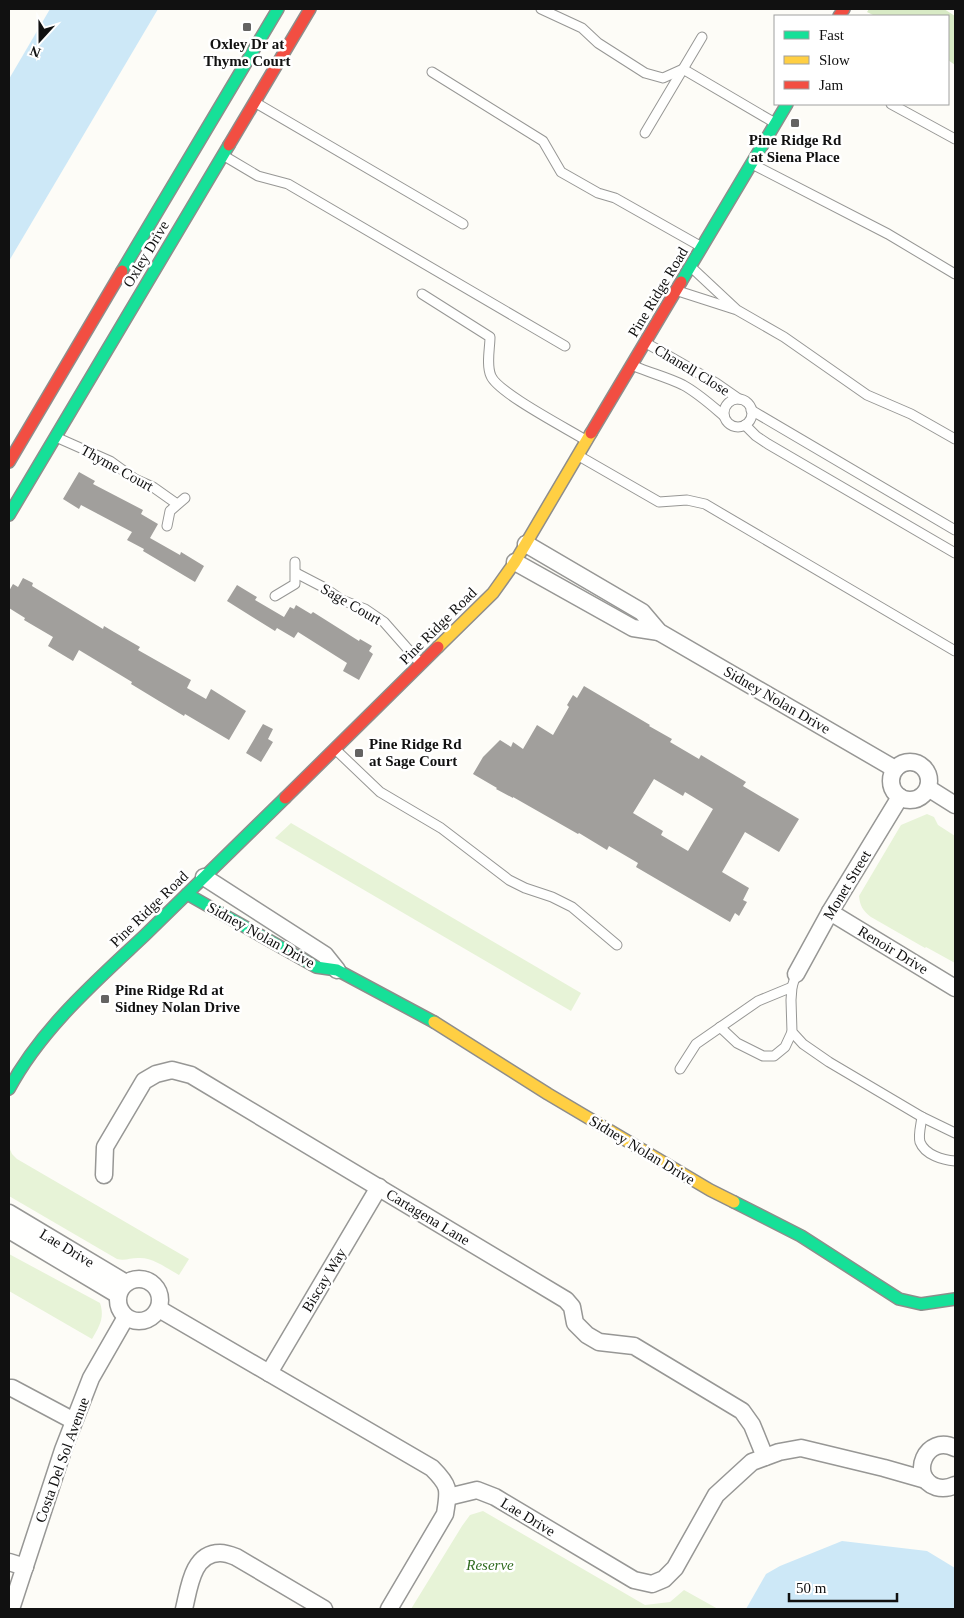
<svg xmlns="http://www.w3.org/2000/svg" width="964" height="1618" font-family="Georgia,serif">
  <style>
    .green { fill: #e7f3d7 }
    .forest { fill: #d8eac5 }
    .water { fill: #cde8f7 }
    .building { fill: #a19f9c; fill-rule: evenodd }
    .lines { fill: none; stroke-linecap: round; stroke-linejoin: round }
    .lane-casing { stroke: #979795; stroke-width: 11 }
    .street-casing { stroke: #979795; stroke-width: 19 }
    .fast-casing { stroke: #8e8d8b; stroke-width: 14 }
    .slow-casing { stroke: #8e8d8b; stroke-width: 14 }
    .jam-casing { stroke: #8e8d8b; stroke-width: 14 }
    .lane { stroke: #fffffe; stroke-width: 9 }
    .street { stroke: #fffffe; stroke-width: 16 }
    .fast { stroke: #16e098; stroke-width: 11 }
    .slow { stroke: #ffcf43; stroke-width: 11 }
    .jam { stroke: #f24e42; stroke-width: 11 }
    .poi-dot { fill: #646362; stroke: #fff; stroke-width: 2 }
    .labels { text-anchor: middle; stroke-width: 5; stroke-linejoin: round; paint-order: stroke }
    .poi-label { font-size: 15px; font-weight: bold; fill: #111; stroke: #fff }
    .street-label { font-size: 15px; fill: #111; stroke: #fff }
    .park-label { font-size: 15px; font-style: italic; fill: #2f6b1f; stroke: #fff }
  </style>
  <rect width="100%" height="100%" fill="#fdfcf7"/>
  <g class="green">
    <path d="M927 814 934 817 938 825 955 836V963L926 947 925 948 871 917C863 911 860 906 859 896L901 825Z"/>
    <polygon points="291,823 581,993 571,1011 275,838"/>
    <path d="M9 1147 12 1154 17 1159 189 1259 179 1275C166 1268 153 1257 138 1258 130 1258 125 1261 117 1259L9 1196Z"/>
    <path d="M9 1254 100 1303C105 1318 99 1327 92 1339L9 1291Z"/>
    <polygon points="483,1511 645,1605 670,1602 684,1590 718,1609 411,1609 462,1526 470,1515"/>
  </g>
  <polygon class="forest" points="869,9 944,9 955,16 955,65 948,60 948,16 875,16 867,12"/>
  <g class="water">
    <polygon points="50,9 158,9 9,261 9,79"/>
    <polygon points="842,1541 927,1551 955,1568 955,1609 746,1609 766,1574 780,1566"/>
  </g>
  <g class="building">
    <polygon points="79,472 95,481 93,484 143,510 141,514 158,524 150,538 180,555 181,552 204,566 195,582 143,551 144,549 127,540 132,532 81,505 79,509 63,499"/>
    <polygon points="23,578 33,583 32,586 103,629 104,626 114,632 140,647 138,650 191,680 187,688 206,699 211,689 246,711 229,740 185,714 184,716 159,701 131,684 132,682 79,650 73,661 48,646 53,637 24,620 25,618 9,608 9,591 13,584 18,587"/>
    <polygon points="237,585 257,597 255,600 284,617 290,607 294,609 296,605 311,614 313,612 359,641 360,639 372,646 369,651 373,654 359,680 343,671 347,663 298,632 294,638 277,628 275,631 227,601"/>
    <path d="M584 686 650 725 649 726 672 739 670 742 699 759 701 755 746 782 743 786 799 819 779 852 745 832 722 872 749 888 743 900 747 902 739 916 735 913 730 922 636 867 638 863 609 846 607 850 579 833 578 834 513 797V798L496 789 497 788 473 774 483 757 500 740 511 747 513 742 523 749 537 725 553 735 569 707 567 705 573 695 577 698ZM654 779 683 796 685 792 713 809 688 851 661 835 663 831 633 813Z"/>
    <polygon points="263,724 273,729 268,739 273,742 261,762 246,753"/>
  </g>
  <g class="lines">
    <defs>
      <g id="lane">
        <polyline points="541,9 582,28 598,43 645,73 663,78 683,69 775,123"/>
        <polyline points="432,72 543,141 561,172 598,193 615,198 700,246"/>
        <polyline points="256,103 463,224"/>
        <polyline points="891,104 955,139"/>
        <polyline points="645,133 702,37"/>
        <polyline points="226,157 258,176 288,184 565,346"/>
        <polyline points="752,164 888,234 955,274"/>
        <polyline points="691,267 737,310 784,337 867,395 911,414 955,439"/>
        <polyline points="678,291 734,309"/>
        <path d="M422 294 490 337C490 348 486 365 491 376 498 393 568 429 587 441"/>
        <polyline points="646,343 716,383 739,399"/>
        <path d="M634 366C650 373 667 377 683 385 698 393 711 405 724 416"/>
        <circle cx="738" cy="413" r="14"/>
        <polyline points="751,410 955,530"/>
        <polyline points="745,425 756,436 768,444 955,553"/>
        <polyline points="58,438 110,461 135,479 153,487 177,504"/>
        <polyline points="579,456 659,502 687,500 705,504 955,651"/>
        <polyline points="167,526 170,511 185,498"/>
        <polyline points="296,573 323,587 342,600 365,609 384,622 421,664"/>
        <polyline points="275,596 295,584 295,562"/>
        <polyline points="336,750 380,792 441,828 509,880 525,888 552,897 572,907 617,945"/>
        <polyline points="796,974 792,987 791,1000 792,1032 803,1044 829,1062 922,1117 955,1133"/>
        <polyline points="720,1027 737,1043 763,1056 774,1056 785,1047 792,1032"/>
        <polyline points="680,1069 696,1044 758,1001 792,987"/>
        <path d="M922 1117C921 1125 918 1135 920 1142 925 1155 943 1160 955 1161"/>
      </g>
      <g id="street">
        <polyline points="526,544 642,612 659,632 895,769"/>
        <polyline points="515,562 633,628 659,632"/>
        <circle cx="910" cy="781" r="19"/>
        <polyline points="928,788 955,805"/>
        <polyline points="204,877 325,955 337,970"/>
        <polyline points="830,912 955,988"/>
        <polyline points="796,974 830,912 900,797"/>
        <polyline points="104,1175 105,1147 144,1081 156,1074 172,1070 191,1075 566,1300 572,1307 575,1323 587,1335 599,1342 634,1346 742,1411 752,1425 765,1457"/>
        <polyline points="9,1213 126,1283"/>
        <polyline points="9,1230 118,1295"/>
        <circle cx="139" cy="1300" r="21"/>
        <path d="M159 1309 432 1468C450 1486 449 1489 445 1514L389 1609"/>
        <polyline points="269,1373 379,1187"/>
        <polyline points="9,1388 12,1388 74,1421"/>
        <path d="M955 1448C926 1433 908 1477 936 1487 943 1489 949 1488 955 1485"/>
        <polyline points="448,1497 477,1490 495,1497 634,1580 652,1584 664,1579 675,1568 716,1495 752,1462 779,1452 801,1448 884,1468 926,1480"/>
        <polyline points="9,1562 25,1567"/>
        <polyline points="11,1609 63,1450 91,1378 126,1317"/>
        <path d="M184 1609C189 1589 192 1553 220 1553 225 1553 231 1555 236 1557L324 1609"/>
      </g>
      <g id="fast">
        <polyline points="122,271 278,9"/>
        <polyline points="681,282 787,104"/>
        <polyline points="9,515 229,145"/>
        <polyline points="187,894 316,967 337,970 434,1022"/>
        <path d="M9 1089C41 1029 95 982 144 936 191 890 238 844 285 798"/>
        <polyline points="734,1202 801,1236 899,1299 921,1304 955,1299"/>
      </g>
      <g id="slow">
        <polyline points="438,647 493,593 515,562 591,433"/>
        <polyline points="434,1022 548,1094 710,1190 734,1202"/>
      </g>
      <g id="jam">
        <polyline points="839,16 844,9"/>
        <polyline points="229,145 310,9"/>
        <polyline points="591,433 681,282"/>
        <polyline points="9,462 122,271"/>
        <polyline points="285,798 438,647"/>
      </g>
    </defs>
    <use href="#lane" class="lane-casing"/>
    <use href="#street" class="street-casing"/>
    <use href="#fast" class="fast-casing"/>
    <use href="#slow" class="slow-casing"/>
    <use href="#jam" class="jam-casing"/>
    <use href="#lane" class="lane"/>
    <use href="#street" class="street"/>
    <use href="#fast" class="fast"/>
    <use href="#slow" class="slow"/>
    <use href="#jam" class="jam"/>
  </g>
  <g class="poi-dot">
    <rect x="242" y="22" width="10" height="10" rx="2.5"/>
    <rect x="790" y="118" width="10" height="10" rx="2.5"/>
    <rect x="354" y="748" width="10" height="10" rx="2.5"/>
    <rect x="100" y="994" width="10" height="10" rx="2.5"/>
  </g>
  <g class="labels">
    <g class="poi-label">
      <text x="247" y="49">Oxley Dr at<tspan x="247" dy="17">Thyme Court</tspan></text>
      <text x="795" y="145">Pine Ridge Rd<tspan x="795" dy="17">at Siena Place</tspan></text>
      <text x="369" y="749" text-anchor="start">Pine Ridge Rd<tspan x="369" dy="17">at Sage Court</tspan></text>
      <text x="115" y="995" text-anchor="start">Pine Ridge Rd at<tspan x="115" dy="17">Sidney Nolan Drive</tspan></text>
    </g>
    <g class="street-label">
      <text transform="translate(146 254) rotate(-59)" y="5">Oxley Drive</text>
      <text transform="translate(658 292) rotate(-59)" y="5">Pine Ridge Road</text>
      <text transform="translate(692 370) rotate(31)" y="5">Chanell Close</text>
      <text transform="translate(117 468) rotate(29)" y="5">Thyme Court</text>
      <text transform="translate(351 604) rotate(30)" y="5">Sage Court</text>
      <text transform="translate(438 626) rotate(-45)" y="5">Pine Ridge Road</text>
      <text transform="translate(777 700) rotate(30)" y="5">Sidney Nolan Drive</text>
      <text transform="translate(847 885) rotate(-59)" y="5">Monet Street</text>
      <text transform="translate(149 909) rotate(-44)" y="5">Pine Ridge Road</text>
      <text transform="translate(261 935) rotate(29)" y="5">Sidney Nolan Drive</text>
      <text transform="translate(893 950) rotate(31)" y="5">Renoir Drive</text>
      <text transform="translate(642 1150) rotate(31)" y="5">Sidney Nolan Drive</text>
      <text transform="translate(428 1217) rotate(31)" y="5">Cartagena Lane</text>
      <text transform="translate(67 1248) rotate(31)" y="5">Lae Drive</text>
      <text transform="translate(324 1280) rotate(-59)" y="5">Biscay Way</text>
      <text transform="translate(62 1460) rotate(-70)" y="5">Costa Del Sol Avenue</text>
      <text transform="translate(528 1517) rotate(31)" y="5">Lae Drive</text>
    </g>
    <g class="park-label">
      <text x="490" y="1570">Reserve</text>
    </g>
  </g>
  <rect width="964" height="1618" fill="none" stroke="#111111" stroke-width="20"/>
  <rect x="774" y="15" width="175" height="90" fill="#ffffff" stroke="#a0a0a0"/>
  <rect x="784" y="31" width="25" height="8" fill="#16e098" stroke="#a0a0a0"/>
  <text x="819" y="40" font-size="15" fill="#111111">Fast</text>
  <rect x="784" y="56" width="25" height="8" fill="#ffcf43" stroke="#a0a0a0"/>
  <text x="819" y="65" font-size="15" fill="#111111">Slow</text>
  <rect x="784" y="81" width="25" height="8" fill="#f24e42" stroke="#a0a0a0"/>
  <text x="819" y="90" font-size="15" fill="#111111">Jam</text>
  <g transform="translate(40 40) rotate(201)" stroke="#ffffff" stroke-width="4" paint-order="stroke">
  <path d="M0-4L9 19L0 12L-9 19Z" fill="#111111"/>
  <text y="-8" font-size="14" font-weight="bold" text-anchor="middle" fill="#111111">N</text>
  </g>
  <path d="M789 1593v8h108v-8" fill="none" stroke="#111111" stroke-width="2.5"/>
  <text x="796" y="1593" font-size="15" fill="#111111" stroke="#ffffff" stroke-width="4" paint-order="stroke">50 m</text>
</svg>
